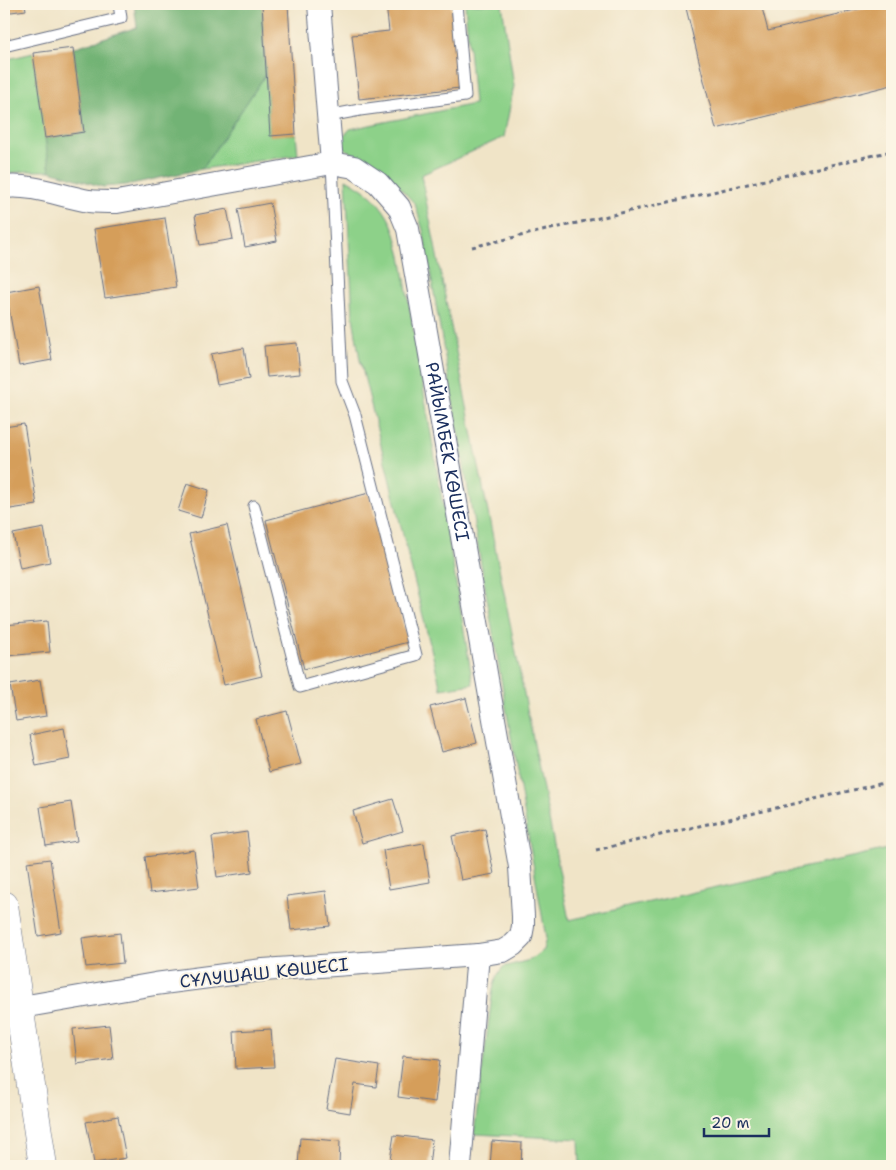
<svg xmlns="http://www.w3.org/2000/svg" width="896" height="1170" font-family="'Shantell Sans',sans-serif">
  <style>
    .green { fill: #8dd189; stroke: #548074 }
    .forest { fill: #72b375; stroke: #46716a }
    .building { fill: #d59e5a }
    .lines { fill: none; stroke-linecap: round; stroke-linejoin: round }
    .lane-casing { stroke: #666e83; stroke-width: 13 }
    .street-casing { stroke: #666e83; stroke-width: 24 }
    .secondary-casing { stroke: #666e83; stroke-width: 29 }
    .path { stroke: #666e83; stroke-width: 3; stroke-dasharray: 4 4; stroke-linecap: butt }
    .lane { stroke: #fff; stroke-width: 11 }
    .street { stroke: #fff; stroke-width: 22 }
    .secondary { stroke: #fff; stroke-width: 28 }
    .labels { text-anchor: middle; stroke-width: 4; stroke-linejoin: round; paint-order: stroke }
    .street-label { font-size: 18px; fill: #1b2f5e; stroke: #fcf5e5 }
  </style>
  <rect width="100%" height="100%" fill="#fcf5e5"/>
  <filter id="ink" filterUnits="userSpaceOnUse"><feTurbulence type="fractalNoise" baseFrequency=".02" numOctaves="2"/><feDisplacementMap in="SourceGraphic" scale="10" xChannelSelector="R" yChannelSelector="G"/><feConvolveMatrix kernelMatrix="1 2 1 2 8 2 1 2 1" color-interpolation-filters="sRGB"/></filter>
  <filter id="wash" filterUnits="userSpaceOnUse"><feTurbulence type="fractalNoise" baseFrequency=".0096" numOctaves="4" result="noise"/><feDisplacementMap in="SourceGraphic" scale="20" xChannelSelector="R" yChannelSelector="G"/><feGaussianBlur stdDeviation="1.12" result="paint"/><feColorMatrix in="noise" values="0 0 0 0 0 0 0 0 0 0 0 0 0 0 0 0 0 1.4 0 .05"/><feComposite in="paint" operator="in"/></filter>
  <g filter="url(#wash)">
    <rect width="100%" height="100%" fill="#f0e4c7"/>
    <g class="green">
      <polygon points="465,4 502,4 514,86 504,137 421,175 569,920 892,848 892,1166 580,1166 579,1139 474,1134 493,988 497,976 503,967 530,960 543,950 546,938 423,230 415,204 394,181 373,165 340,146 343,137 350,129 474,104"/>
      <polygon points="33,53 50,171 27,171 4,174 4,60"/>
      <polygon points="266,74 270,135 296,134 298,155 202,169"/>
      <path d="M346 179C368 191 381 202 392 225 396 235 398 246 401 256L473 684 441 689 360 360 353 317Z"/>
    </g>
    <polygon class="forest" points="134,4 262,4 266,74 202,169 126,185 103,187 50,171 45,138 84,132 73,48 137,27"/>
    <g id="blocks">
      <g class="building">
        <polygon points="4,4 25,4 26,10 4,13"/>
        <polygon points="262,4 288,4 296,134 270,136"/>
        <polygon points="386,4 451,4 460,88 359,99 352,35 389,31"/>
        <polygon points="685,4 761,4 768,31 879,4 892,4 892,85 716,129"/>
        <polygon points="73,48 84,132 45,138 33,53"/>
        <polygon points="270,203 277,241 245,247 238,209"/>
        <polygon points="227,209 233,239 200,245 195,215"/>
        <polygon points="165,218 176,287 105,298 94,229"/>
        <polygon points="39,286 52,360 19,366 6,292"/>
        <polygon points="297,343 300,374 267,377 264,346"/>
        <polygon points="244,348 249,379 217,385 211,354"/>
        <polygon points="24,424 37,505 4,510 4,427"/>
        <polygon points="187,483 209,490 201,518 178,511"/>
        <polygon points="369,493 408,642 304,669 266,520"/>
        <polygon points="227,525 262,676 224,685 189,534"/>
        <polygon points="44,528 50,562 20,568 13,534"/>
        <polygon points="47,621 50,652 7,656 4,625"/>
        <polygon points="40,680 46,716 16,721 10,685"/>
        <polygon points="466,698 477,743 442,752 430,707"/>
        <polygon points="287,711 301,764 269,772 256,719"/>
        <polygon points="64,728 70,759 36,766 30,735"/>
        <polygon points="393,799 403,831 362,843 353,811"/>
        <polygon points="71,802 77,841 46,846 40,807"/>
        <polygon points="485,829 494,874 461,880 452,836"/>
        <polygon points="247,832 252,872 217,877 212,837"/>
        <polygon points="424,843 430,882 389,889 383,850"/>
        <polygon points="194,850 199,887 150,893 145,857"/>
        <polygon points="50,859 61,932 38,936 27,862"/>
        <polygon points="326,891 330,926 291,930 287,896"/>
        <polygon points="120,933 123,963 86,967 82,938"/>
        <polygon points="109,1025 113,1059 77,1064 73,1029"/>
        <polygon points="271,1029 274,1067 236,1069 234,1031"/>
        <polygon points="403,1056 440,1060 435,1102 398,1097"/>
        <polygon points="335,1059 379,1066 376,1087 355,1084 350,1113 326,1109"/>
        <polygon points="118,1116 126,1158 94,1163 86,1122"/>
        <polygon points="394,1135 432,1140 429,1166 389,1166"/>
        <polygon points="300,1138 340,1141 339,1166 298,1166"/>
        <polygon points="492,1141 522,1143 521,1166 490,1166"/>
      </g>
    </g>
  </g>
  <g filter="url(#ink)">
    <use href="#blocks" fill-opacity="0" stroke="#666e83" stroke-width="1"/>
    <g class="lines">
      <defs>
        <g id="lane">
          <polyline points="4,46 121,18 119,4"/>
          <polyline points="328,116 360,110 465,96 457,4"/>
          <polyline points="254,506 300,687 416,655 355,415 342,381 332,163"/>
        </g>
        <g id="street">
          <polyline points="319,4 332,163"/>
          <path id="s1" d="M4 187C34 184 60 196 89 201 98 202 108 202 117 202L332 163 354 167 378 183 399 207 408 229 520 867 523 916V926L521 937 513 945 503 951 478 955 263 970 155 984 4 1010"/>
          <polyline points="460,1166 478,955"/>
        </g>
        <polyline id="secondary" points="4,905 43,1166"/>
      </defs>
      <use href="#lane" class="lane-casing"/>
      <use href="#street" class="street-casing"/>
      <use href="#secondary" class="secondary-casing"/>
      <g class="path">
        <polyline points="472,247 892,151"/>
        <polyline points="596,850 892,781"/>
      </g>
      <use href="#lane" class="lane"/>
      <use href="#street" class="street"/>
      <use href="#secondary" class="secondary"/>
    </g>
  </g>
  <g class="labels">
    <g class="street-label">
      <text dy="6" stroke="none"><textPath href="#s1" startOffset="666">РАЙЫМБЕК КӨШЕСІ</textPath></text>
      <text transform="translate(264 973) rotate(-6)" y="6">СҰЛУШАШ КӨШЕСІ</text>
    </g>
  </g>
  <rect width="896" height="1170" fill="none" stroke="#fcf5e5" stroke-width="20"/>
  <path d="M704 1128v8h65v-8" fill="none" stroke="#1b2f5e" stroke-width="2.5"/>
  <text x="711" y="1128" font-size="15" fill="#1b2f5e" stroke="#fcf5e5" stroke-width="4" paint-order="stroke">20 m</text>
</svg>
